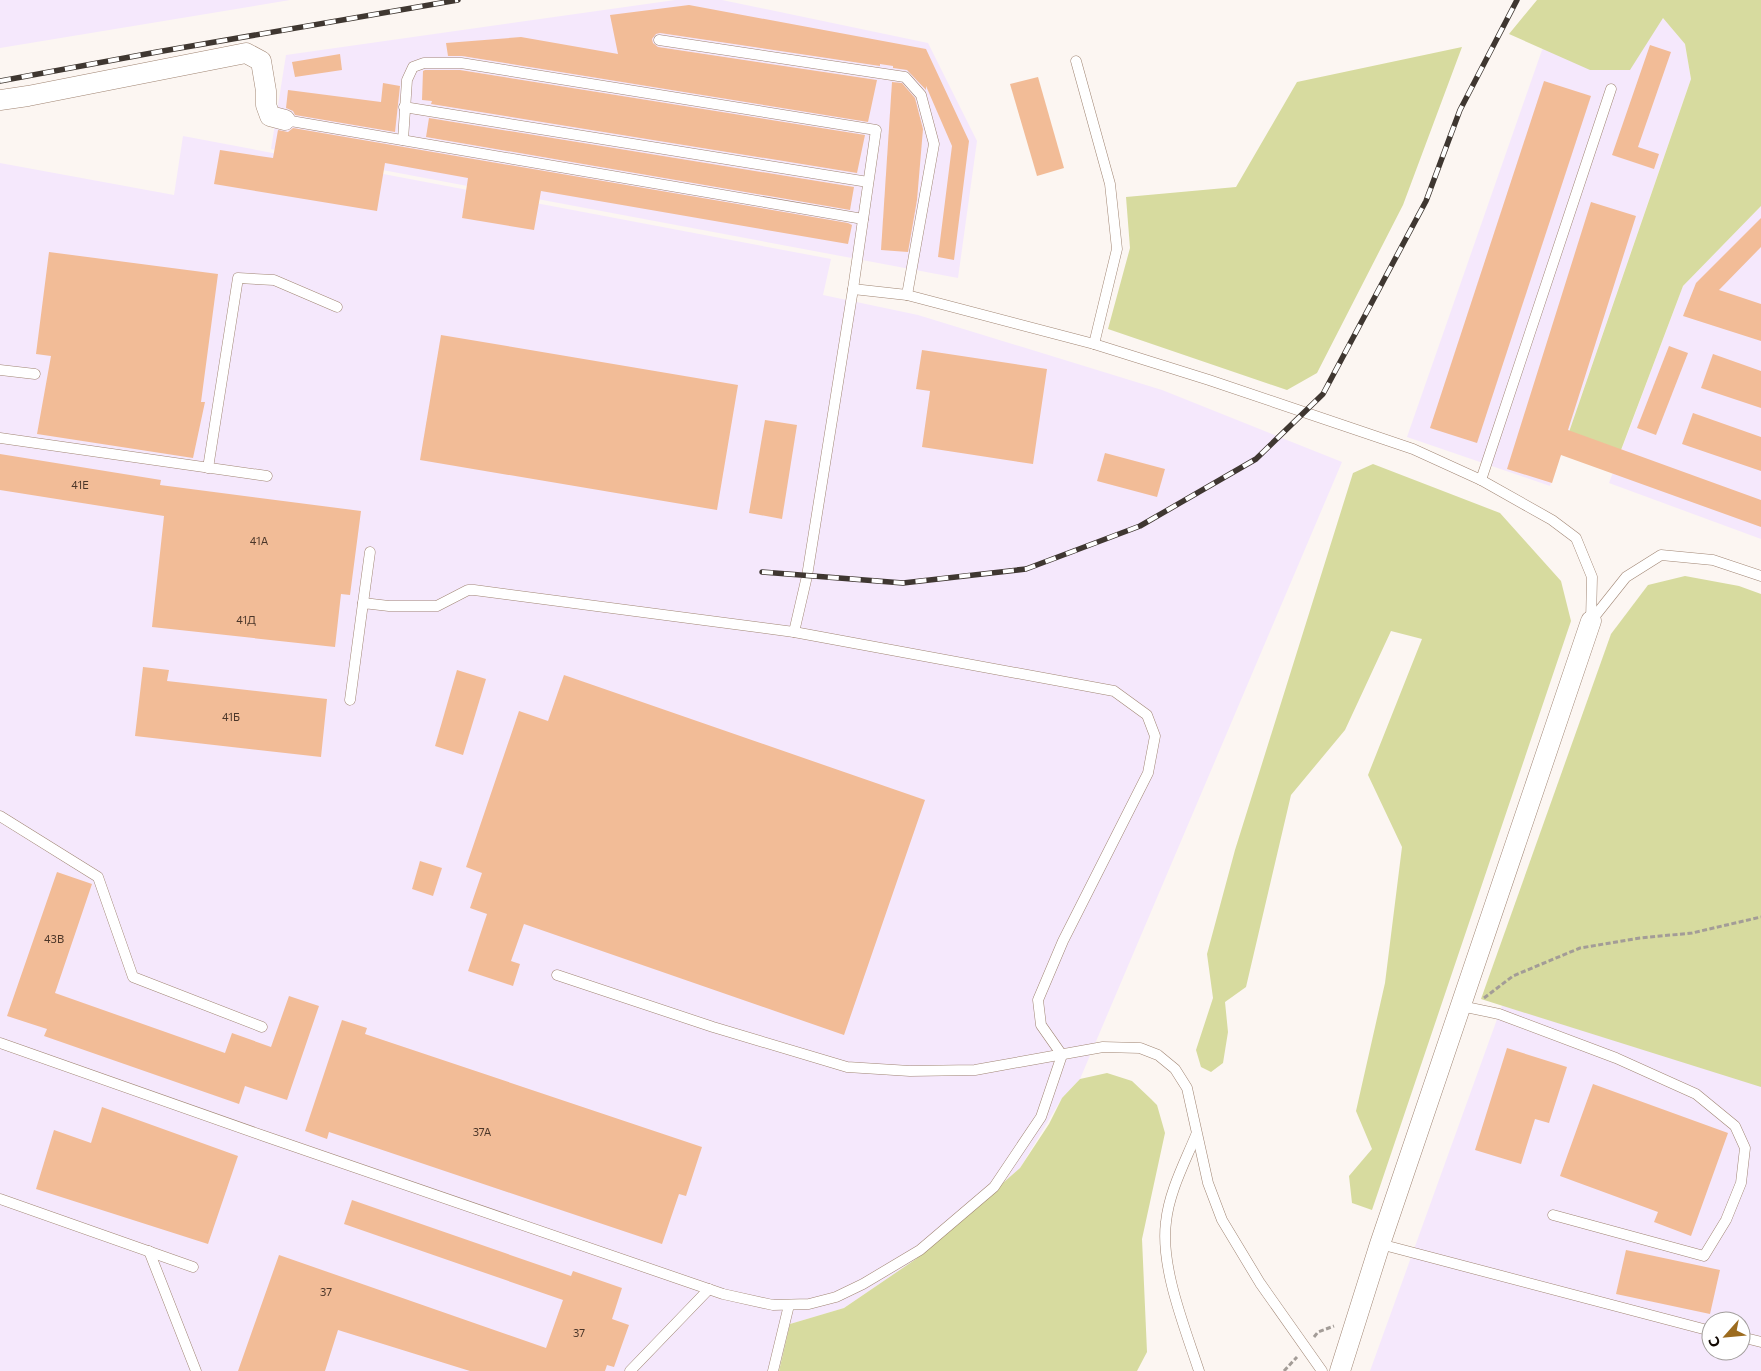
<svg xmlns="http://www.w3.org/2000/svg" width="1761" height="1371" font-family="Commissioner,sans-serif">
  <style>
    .industrial { fill: #f5e8fc; fill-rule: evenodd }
    .green { fill: #d7db9f }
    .building { fill: #f2bc97 }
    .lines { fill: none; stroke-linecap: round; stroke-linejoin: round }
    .service-casing { stroke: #a08573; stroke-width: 11 }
    .minor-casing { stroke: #a08573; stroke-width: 21 }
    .path { stroke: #a39c97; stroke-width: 3; stroke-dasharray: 5 2.5; stroke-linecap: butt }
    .service { stroke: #fff; stroke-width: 10 }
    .minor { stroke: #fff; stroke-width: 20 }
    .rail-casing { stroke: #3f3731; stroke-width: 5.5 }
    .rail { stroke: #fff; stroke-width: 4; stroke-dasharray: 11; stroke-linecap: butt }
    .labels { text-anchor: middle; stroke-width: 4; stroke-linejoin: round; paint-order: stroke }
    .number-label { font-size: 11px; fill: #4b3629 }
  </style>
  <rect width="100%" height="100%" fill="#fcf6f2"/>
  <g class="industrial">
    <polygon points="0,0 290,0 0,48"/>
    <polygon points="675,0 722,0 928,43 977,141 958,278 271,149 286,55"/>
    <polygon points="1586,0 1649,1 1685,44 1691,79 1550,486 1407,437 1542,50"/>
    <polygon points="183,136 831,259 823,295 918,315 1162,390 1342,462 1080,1079 1062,1098 1020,1168 916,1259 844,1308 790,1324 777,1371 0,1371 0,163 174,195"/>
    <polygon points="1761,206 1761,539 1609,483 1683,286"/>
    <path d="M1509 986 1761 1063V1371H1370ZM1711 1321H1741V1351H1711Z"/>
  </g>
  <g class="green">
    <polygon points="1537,0 1761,0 1761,206 1683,286 1621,450 1569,432 1691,79 1685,44 1663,18 1630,70 1590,70 1509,34"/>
    <polygon points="1462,47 1403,205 1317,373 1287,390 1108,329 1130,248 1126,197 1236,187 1297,82"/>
    <polygon points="1373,464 1500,513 1561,581 1571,621 1372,1210 1352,1203 1349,1176 1372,1149 1356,1111 1385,983 1402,847 1368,775 1422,639 1391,631 1345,730 1291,795 1246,987 1225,1002 1228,1032 1223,1063 1211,1072 1201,1067 1196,1050 1213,998 1207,954 1235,850 1353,473"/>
    <polygon points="1685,576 1739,586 1761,594 1761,1087 1481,999 1611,634 1648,585"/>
    <polygon points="1107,1073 1132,1081 1151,1099 1157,1105 1165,1133 1142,1239 1147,1352 1137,1371 779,1371 790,1324 844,1308 916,1259 1020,1168 1049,1124 1062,1098 1080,1079"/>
  </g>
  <g class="building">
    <polygon points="689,5 926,49 969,141 954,260 938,257 952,146 926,86 926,90 907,70 893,68 893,66 880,64 880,66 660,33 656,34 652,39 653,43 658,47 877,80 868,122 462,56 448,56 446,43 521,37 618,54 610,15"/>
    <polygon points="1650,45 1671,52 1638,147 1659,154 1654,169 1612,155"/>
    <polygon points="340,54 342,70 295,77 292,62"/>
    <polygon points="425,70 460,70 865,135 857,173 431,104 432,101 422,100 423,71"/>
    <polygon points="1038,77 1064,168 1037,176 1010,84"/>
    <polygon points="1544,81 1591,96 1477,443 1430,428"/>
    <polygon points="892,82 902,83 915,98 923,129 917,200 908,252 881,250"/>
    <polygon points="383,83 400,86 395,132 295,115 293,111 286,108 288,90 381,102"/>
    <polygon points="429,118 854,187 850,210 426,137"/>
    <polygon points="293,128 848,223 852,225 848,244 541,191 534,230 462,218 468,178 385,163 377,211 214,184 220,150 273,158 278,130 288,132"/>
    <polygon points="1591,202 1636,216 1568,430 1761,500 1761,527 1561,455 1552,483 1507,469"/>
    <polygon points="1761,218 1761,247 1719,290 1761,304 1761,341 1683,316 1696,283"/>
    <polygon points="49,252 218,274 201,402 205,402 193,458 37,434 51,356 36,354"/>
    <polygon points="441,335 738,385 717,510 420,460"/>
    <polygon points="1669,346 1688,353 1656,435 1637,428"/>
    <polygon points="922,350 1047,369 1033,464 922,447 930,391 916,389"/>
    <polygon points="1713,354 1761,371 1761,408 1701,388"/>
    <polygon points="1693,413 1761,437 1761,471 1682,444"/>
    <polygon points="765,420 797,425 782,519 749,513"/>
    <polygon points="1105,453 1165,469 1157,497 1097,481"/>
    <polygon points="0,454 161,480 160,485 361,511 350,595 341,594 335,647 152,627 164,516 0,490"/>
    <polygon points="143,667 169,670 167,681 327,699 321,757 135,736"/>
    <polygon points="457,670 486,679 463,755 435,746"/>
    <polygon points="564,675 925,800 844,1035 524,924 511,961 520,964 513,986 468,971 487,914 470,908 482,873 466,867 519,711 548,721"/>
    <polygon points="420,861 442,868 433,896 412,889"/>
    <polygon points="57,872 92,884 55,993 225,1053 232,1033 271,1047 289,996 319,1006 287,1100 245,1086 239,1104 44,1036 47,1029 7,1016"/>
    <polygon points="342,1020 367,1028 365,1034 702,1147 686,1196 679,1194 662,1244 329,1132 327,1139 305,1131"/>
    <polygon points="1507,1048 1567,1067 1549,1123 1535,1119 1521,1164 1475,1150"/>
    <polygon points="1593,1084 1728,1133 1691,1236 1654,1222 1658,1212 1560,1176"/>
    <polygon points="102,1107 238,1156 208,1244 36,1189 54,1130 91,1143"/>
    <polygon points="352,1200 571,1276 573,1271 622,1288 612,1319 629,1325 614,1367 607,1365 605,1371 470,1371 338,1330 325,1371 238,1371 279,1255 546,1348 563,1300 344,1224"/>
    <polygon points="1626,1250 1720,1270 1710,1314 1616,1294"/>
  </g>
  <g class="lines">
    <defs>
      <g id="service">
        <polyline points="659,40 905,77 921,95 934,144 907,295"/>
        <polyline points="1076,61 1110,184 1117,249 1094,344"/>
        <polyline points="404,107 868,182"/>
        <polyline points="285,120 863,219"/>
        <polyline points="403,140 407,80 413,67 424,63 461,63 876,130 853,289 807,576 794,632"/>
        <polyline points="853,289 907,295 1094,344 1209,380 1413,449 1481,480 1552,520 1576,538 1592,577 1591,621"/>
        <polyline points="0,370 35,374"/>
        <polyline points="0,438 267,476"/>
        <polyline points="208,468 238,278 274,280 337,307"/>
        <polyline points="1481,480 1611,89"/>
        <polyline points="363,603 370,552"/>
        <polyline points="1591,621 1626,577 1661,555 1713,560 1761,576"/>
        <polyline points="0,816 98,877 133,977 262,1027"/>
        <polyline points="557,975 713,1027 847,1067 910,1071 975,1070 1103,1047 1140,1048 1158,1055 1175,1069 1187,1088 1208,1183 1222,1220 1260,1283 1322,1371"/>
        <polyline points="1461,1006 1499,1014 1616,1058 1696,1094 1735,1126 1745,1148 1741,1183 1726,1220 1704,1256 1553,1215"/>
        <polyline points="0,1043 264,1136 723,1294 773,1305 809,1304 836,1297 863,1284 920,1250 994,1187 1041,1117 1062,1055 1041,1025 1038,1000 1063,941 1148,773 1155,736 1147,715 1114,691 794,632 474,590 468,590 437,606 389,606 363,603 350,700"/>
        <path d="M1196 1135C1185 1162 1169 1192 1166 1222 1160 1267 1185 1328 1199 1371"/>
        <polyline points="0,1199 193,1267"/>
        <polyline points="1380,1244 1711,1331"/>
        <polyline points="149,1251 196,1371"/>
        <polyline points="1741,1337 1761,1342"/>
        <polyline points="630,1371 709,1289"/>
        <polyline points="773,1371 789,1305"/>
      </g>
      <g id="minor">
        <polyline points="0,100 28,96 246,53 261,61 266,91 266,105 270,116 285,120"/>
        <polyline points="1340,1371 1380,1244 1591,621"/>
      </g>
    </defs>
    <use href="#service" class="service-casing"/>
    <use href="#minor" class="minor-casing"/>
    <g class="path">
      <polyline points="1484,998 1513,976 1580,948 1640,938 1692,933 1761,917"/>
      <polyline points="1314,1337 1318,1332 1334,1326"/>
      <polyline points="1284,1371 1297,1357"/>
    </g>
    <use href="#service" class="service"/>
    <use href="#minor" class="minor"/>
    <defs>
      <g id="rail">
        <polyline points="0,81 157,52 458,0"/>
        <polyline points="762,572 903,583 1026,569 1140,526 1256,459 1323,394 1426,201 1460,110 1517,0"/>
      </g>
    </defs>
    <use href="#rail" class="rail-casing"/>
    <use href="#rail" class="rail"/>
  </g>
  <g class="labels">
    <g class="number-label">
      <text x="80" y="489">41Е</text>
      <text x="259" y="545">41А</text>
      <text x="246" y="624">41Д</text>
      <text x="231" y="721">41Б</text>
      <text x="54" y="943">43В</text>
      <text x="482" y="1136">37А</text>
      <text x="326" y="1296">37</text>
      <text x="579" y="1337">37</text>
    </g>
  </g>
  <g transform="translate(1726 1336) rotate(243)"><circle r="24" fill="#ffffff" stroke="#a19d9b"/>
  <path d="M0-4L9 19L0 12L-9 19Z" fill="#9c6b1e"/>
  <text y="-8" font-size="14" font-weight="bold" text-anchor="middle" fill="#130a04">С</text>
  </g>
</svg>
